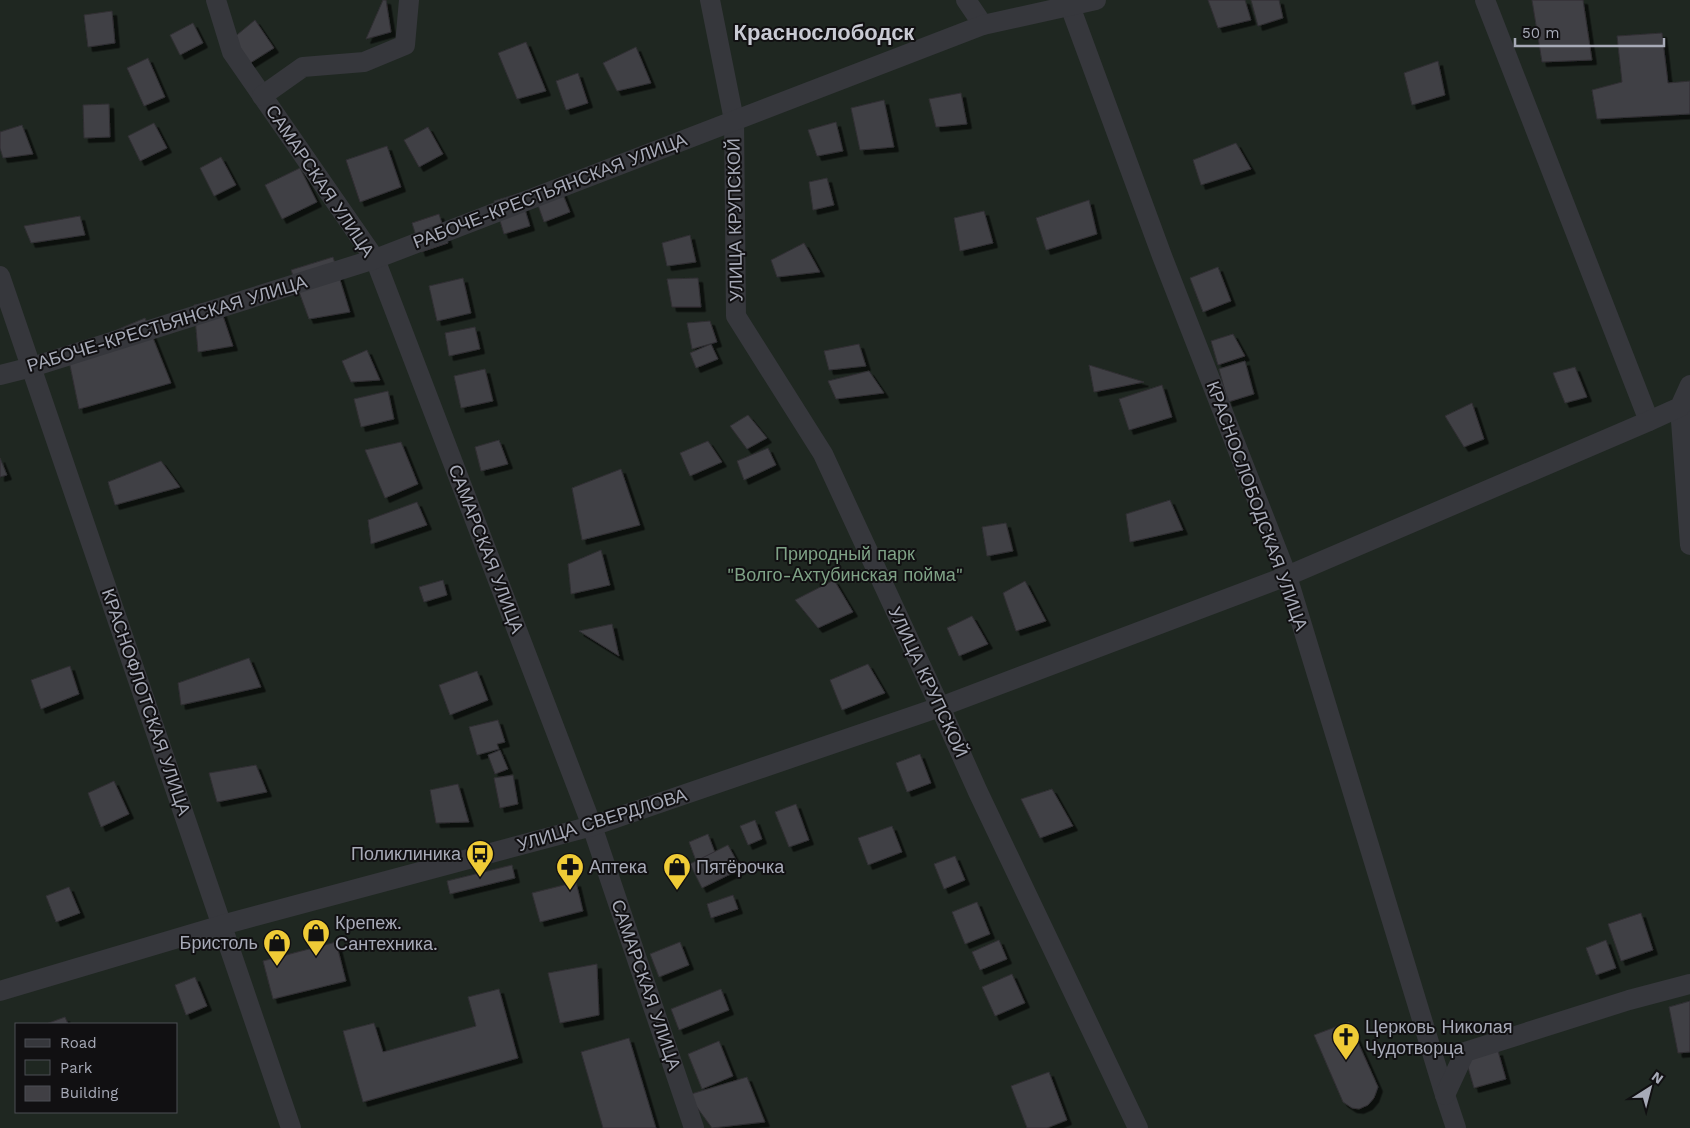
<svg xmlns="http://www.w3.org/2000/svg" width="1690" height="1128" font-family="'Work Sans',sans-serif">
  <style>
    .green { fill: #1f2721; fill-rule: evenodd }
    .building { fill: #403f44; stroke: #302f33; filter: url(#shadow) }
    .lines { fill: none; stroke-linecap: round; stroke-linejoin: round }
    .minor { stroke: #36373c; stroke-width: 20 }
    .labels { text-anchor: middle; stroke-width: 4; stroke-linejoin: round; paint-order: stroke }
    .street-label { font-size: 18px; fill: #a7aab7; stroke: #111012 }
    .park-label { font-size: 18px; fill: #7fa286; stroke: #111012 }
    .poi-label { font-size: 18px; fill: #a7aab7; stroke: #111012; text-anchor: start }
    .district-label { font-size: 22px; font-weight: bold; fill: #c8cad3; stroke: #111012 }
  </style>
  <defs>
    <filter id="shadow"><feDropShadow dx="4.5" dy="4.5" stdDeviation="0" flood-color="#0009"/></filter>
  </defs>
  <rect width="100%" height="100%" fill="#161517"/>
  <path class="green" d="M0 0H1690V1128H0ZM16 1024H176V1112H16Z"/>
  <g class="building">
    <polygon points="383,0 386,0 391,32 366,39"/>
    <polygon points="1208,0 1245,0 1251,20 1218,28"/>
    <polygon points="1251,0 1279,0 1283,18 1258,26"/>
    <polygon points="1532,0 1583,0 1592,60 1542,62"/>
    <polygon points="112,11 115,43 88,47 84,15"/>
    <polygon points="255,20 274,48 247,65 232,39"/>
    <polygon points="193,23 203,43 180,55 170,35"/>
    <polygon points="1662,33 1668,83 1690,81 1690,114 1597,119 1592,90 1622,82 1617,36"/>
    <polygon points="526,42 546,91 517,99 498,53"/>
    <polygon points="636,47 651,83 617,91 603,63"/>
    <polygon points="148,58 165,97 144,106 127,68"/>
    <polygon points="1438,61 1445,95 1412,105 1404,73"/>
    <polygon points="578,73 588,103 566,110 556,81"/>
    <polygon points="961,93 967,124 936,127 929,99"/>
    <polygon points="884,100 894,147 860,150 851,108"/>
    <polygon points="109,104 110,137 84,138 83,105"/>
    <polygon points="836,122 843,151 817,156 808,130"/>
    <polygon points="154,123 167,148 140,161 128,136"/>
    <polygon points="22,125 33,154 3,158 0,148 0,132"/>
    <polygon points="428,127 443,154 419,167 404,140"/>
    <polygon points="1236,143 1251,169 1201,185 1193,160"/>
    <polygon points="387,146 401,187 360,202 346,160"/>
    <polygon points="221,157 236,185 214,196 200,168"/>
    <polygon points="300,168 317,202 282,219 265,185"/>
    <polygon points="827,178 834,205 813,210 809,182"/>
    <polygon points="558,182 570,212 544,222 533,191"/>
    <polygon points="520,193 530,226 504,234 494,201"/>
    <polygon points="1089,200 1097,234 1046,250 1036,218"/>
    <polygon points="984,211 993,243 960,251 954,218"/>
    <polygon points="439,214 448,243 421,252 412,223"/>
    <polygon points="80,216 85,235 31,243 24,226"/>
    <polygon points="690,235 696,262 667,266 662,243"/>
    <polygon points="804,243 820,272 777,277 771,260"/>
    <polygon points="333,257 350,312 309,319 291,270"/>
    <polygon points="1218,267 1231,301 1203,312 1190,278"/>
    <polygon points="463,278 471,313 437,321 429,286"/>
    <polygon points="698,278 701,307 672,307 667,279"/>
    <polygon points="218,301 233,346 198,352 194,305"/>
    <polygon points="145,318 171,383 79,409 67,351"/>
    <polygon points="710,321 717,342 692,349 687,323"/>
    <polygon points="475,327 480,349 449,356 445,333"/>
    <polygon points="1233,334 1245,356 1218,365 1211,341"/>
    <polygon points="711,344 718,359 696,368 690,353"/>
    <polygon points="859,344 866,366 829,370 824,351"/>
    <polygon points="367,350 380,380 351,382 342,361"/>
    <polygon points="1245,361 1254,394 1228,402 1219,369"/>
    <polygon points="1089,365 1144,382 1094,392"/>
    <polygon points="1575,367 1587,397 1565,403 1553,373"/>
    <polygon points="485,369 493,401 461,408 454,376"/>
    <polygon points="869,371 884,393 836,399 828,381"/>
    <polygon points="1162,385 1172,417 1129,430 1119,399"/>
    <polygon points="388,391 394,419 361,427 354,399"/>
    <polygon points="1472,403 1484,439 1464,447 1445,416"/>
    <polygon points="748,415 767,438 747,449 730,426"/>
    <polygon points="499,440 508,464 481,471 475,447"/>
    <polygon points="708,441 722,462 690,476 680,453"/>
    <polygon points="401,442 418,484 385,498 365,450"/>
    <polygon points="768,448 776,465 744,480 737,461"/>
    <polygon points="0,458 7,475 0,477"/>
    <polygon points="161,461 180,487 115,505 108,482"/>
    <polygon points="621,469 640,525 582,540 572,488"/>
    <polygon points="1170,500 1183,530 1130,542 1126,514"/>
    <polygon points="417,502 427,525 371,544 368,520"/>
    <polygon points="1006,523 1013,551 987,556 982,527"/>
    <polygon points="601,550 610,585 571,594 568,564"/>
    <polygon points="443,580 447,595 424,602 419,587"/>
    <polygon points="834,580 853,612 818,628 795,600"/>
    <polygon points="1025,581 1046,621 1016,631 1003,593"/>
    <polygon points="972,616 988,644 959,656 947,628"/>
    <polygon points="612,624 619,656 579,631"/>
    <polygon points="249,658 261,687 181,705 178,683"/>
    <polygon points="868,664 885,693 842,710 830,680"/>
    <polygon points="70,666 79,694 41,709 31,680"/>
    <polygon points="477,671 488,700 450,715 439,685"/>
    <polygon points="498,720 505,742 497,744 499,749 477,755 469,727"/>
    <polygon points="500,750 508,769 495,774 488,755"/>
    <polygon points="920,754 931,783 907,792 896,763"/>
    <polygon points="256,765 267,792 217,802 209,773"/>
    <polygon points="513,775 518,804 500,808 494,778"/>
    <polygon points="114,781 129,814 101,827 88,793"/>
    <polygon points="458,784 469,822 436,823 430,790"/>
    <polygon points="1052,789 1073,826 1040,838 1021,799"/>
    <polygon points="796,804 809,840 789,847 775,812"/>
    <polygon points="755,820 762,839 748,845 740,826"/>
    <polygon points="892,826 902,852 868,865 858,838"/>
    <polygon points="708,834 717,858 698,866 689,842"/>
    <polygon points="728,845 741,869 702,888 690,864"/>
    <polygon points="955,856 965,880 944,889 934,864"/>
    <polygon points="512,865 515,878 450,894 447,881"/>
    <polygon points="576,882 583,911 540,922 532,893"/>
    <polygon points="69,887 80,913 56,922 46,896"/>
    <polygon points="733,895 738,909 711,918 707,904"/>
    <polygon points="977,902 990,934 965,944 952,912"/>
    <polygon points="1641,913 1653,950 1621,961 1608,924"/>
    <polygon points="999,940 1007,959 980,970 972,952"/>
    <polygon points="1606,940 1616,968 1596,975 1586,948"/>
    <polygon points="336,942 346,981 273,999 263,961"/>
    <polygon points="680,942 689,965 659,977 650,954"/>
    <polygon points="597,964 599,1015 560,1023 548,973"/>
    <polygon points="1012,974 1025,1003 995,1016 982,987"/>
    <polygon points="195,977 207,1006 186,1015 175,985"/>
    <polygon points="499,989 518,1058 363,1102 343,1031 374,1023 383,1052 476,1026 468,997"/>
    <polygon points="721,989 729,1010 679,1030 671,1009"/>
    <polygon points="1690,1001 1690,1052 1678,1053 1669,1007"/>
    <polygon points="65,1017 68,1024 46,1024"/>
    <polygon points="1349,1022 1378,1087 1374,1098 1368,1105 1359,1109 1352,1108 1343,1102 1314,1035"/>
    <polygon points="629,1038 656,1128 603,1128 581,1052"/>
    <polygon points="719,1041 733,1076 702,1089 688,1054"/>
    <polygon points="1498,1051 1506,1079 1474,1088 1466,1060"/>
    <polygon points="1049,1072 1067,1120 1047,1128 1027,1128 1011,1086"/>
    <polygon points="747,1077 765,1122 712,1128 688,1095"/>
  </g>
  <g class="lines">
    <g class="minor">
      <polyline points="216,0 232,52 375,259 592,826 694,1128"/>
      <polyline points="710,0 734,120 736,316 823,454 940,707 978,792 1138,1128"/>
      <polyline points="966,0 983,25"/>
      <polyline points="1485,0 1649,421"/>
      <polyline points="1070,6 1162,256 1287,576 1445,1095 1456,1128"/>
      <polyline points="262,96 303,67 364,62 405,45 409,0"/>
      <polyline points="0,276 291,1128"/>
      <polyline points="0,375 32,367 375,259 983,25 1096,0"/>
      <polyline points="1680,407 1690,545"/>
      <polyline points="0,991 222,925 592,826 940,707 1287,576 1649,421 1680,407 1690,385"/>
      <polyline points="1445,1095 1465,1052 1629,1000 1690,984"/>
    </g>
  </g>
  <defs>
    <symbol id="bus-pin" viewBox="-11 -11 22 30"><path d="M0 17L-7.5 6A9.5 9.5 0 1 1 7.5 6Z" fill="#efcb36" stroke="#111012"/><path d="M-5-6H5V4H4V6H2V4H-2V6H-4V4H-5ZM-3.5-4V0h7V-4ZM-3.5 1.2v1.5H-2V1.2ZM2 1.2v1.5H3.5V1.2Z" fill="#111"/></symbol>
    <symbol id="pharmacy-pin" viewBox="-11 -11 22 30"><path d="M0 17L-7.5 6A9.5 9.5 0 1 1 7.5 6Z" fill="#efcb36" stroke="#111012"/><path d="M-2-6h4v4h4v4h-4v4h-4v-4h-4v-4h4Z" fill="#111"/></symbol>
    <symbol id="shop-pin" viewBox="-11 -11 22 30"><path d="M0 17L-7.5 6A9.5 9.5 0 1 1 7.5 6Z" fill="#efcb36" stroke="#111012"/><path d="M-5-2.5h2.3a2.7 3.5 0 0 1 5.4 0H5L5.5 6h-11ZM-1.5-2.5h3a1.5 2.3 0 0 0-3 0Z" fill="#111"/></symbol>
    <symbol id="church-pin" viewBox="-11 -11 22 30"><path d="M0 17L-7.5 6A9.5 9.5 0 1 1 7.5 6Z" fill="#efcb36" stroke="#111012"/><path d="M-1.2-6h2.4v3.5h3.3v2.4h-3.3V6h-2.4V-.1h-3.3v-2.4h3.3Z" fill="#111"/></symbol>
  </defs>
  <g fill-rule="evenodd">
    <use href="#bus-pin" x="464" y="838" width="32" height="43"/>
    <use href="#pharmacy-pin" x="554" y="851" width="32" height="43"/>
    <use href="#shop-pin" x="661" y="851" width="32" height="43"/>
    <use href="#shop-pin" x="300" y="917" width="32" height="43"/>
    <use href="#shop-pin" x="261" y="927" width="32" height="43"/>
    <use href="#church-pin" x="1330" y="1021" width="32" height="43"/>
  </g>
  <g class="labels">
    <g class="street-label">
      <text transform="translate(320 181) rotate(56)" y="6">САМАРСКАЯ УЛИЦА</text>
      <text transform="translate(550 191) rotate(-21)" y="6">РАБОЧЕ-КРЕСТЬЯНСКАЯ УЛИЦА</text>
      <text transform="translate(735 220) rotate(-91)" y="6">УЛИЦА КРУПСКОЙ</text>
      <text transform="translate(167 324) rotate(-17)" y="6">РАБОЧЕ-КРЕСТЬЯНСКАЯ УЛИЦА</text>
      <text transform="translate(1257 506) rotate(70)" y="6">КРАСНОСЛОБОДСКАЯ УЛИЦА</text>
      <text transform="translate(486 549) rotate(69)" y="6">САМАРСКАЯ УЛИЦА</text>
      <text transform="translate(928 682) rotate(65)" y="6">УЛИЦА КРУПСКОЙ</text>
      <text transform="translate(146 702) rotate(71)" y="6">КРАСНОФЛОТСКАЯ УЛИЦА</text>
      <text transform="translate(602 820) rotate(-17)" y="6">УЛИЦА СВЕРДЛОВА</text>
      <text transform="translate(646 985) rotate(71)" y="6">САМАРСКАЯ УЛИЦА</text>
    </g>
    <g class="park-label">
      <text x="845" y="560">Природный парк<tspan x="845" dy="21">"Волго-Ахтубинская пойма"</tspan></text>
    </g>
    <g class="poi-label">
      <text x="461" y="860" text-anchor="end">Поликлиника</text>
      <text x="589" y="873">Аптека</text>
      <text x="696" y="873">Пятёрочка</text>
      <text x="335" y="929">Крепеж.<tspan x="335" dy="21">Сантехника.</tspan></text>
      <text x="258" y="949" text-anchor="end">Бристоль</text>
      <text x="1365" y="1033">Церковь Николая<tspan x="1365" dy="21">Чудотворца</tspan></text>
    </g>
    <g class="district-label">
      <text x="824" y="40">Краснослободск</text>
    </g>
  </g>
  <rect x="15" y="1023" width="162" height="90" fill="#111012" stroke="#4d4e54"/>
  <rect x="25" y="1039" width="25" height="8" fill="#36373c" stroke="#4d4e54"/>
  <text x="60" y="1048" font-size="15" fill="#a7aab7">Road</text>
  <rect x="25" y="1060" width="25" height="15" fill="#1f2721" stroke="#4d4e54"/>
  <text x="60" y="1073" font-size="15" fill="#a7aab7">Park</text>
  <rect x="25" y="1086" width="25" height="15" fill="#403f44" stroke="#4d4e54"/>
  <text x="60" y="1098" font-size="15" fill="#a7aab7">Building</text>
  <g transform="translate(1650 1088) rotate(36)" stroke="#111012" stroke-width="4" paint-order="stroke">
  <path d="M0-4L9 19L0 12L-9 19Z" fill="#a7aab7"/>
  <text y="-8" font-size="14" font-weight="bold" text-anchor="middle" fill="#a7aab7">N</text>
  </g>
  <path d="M1515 38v8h149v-8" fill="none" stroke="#a7aab7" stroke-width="2.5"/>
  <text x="1522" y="38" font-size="15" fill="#a7aab7" stroke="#111012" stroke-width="4" paint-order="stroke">50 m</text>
</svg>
